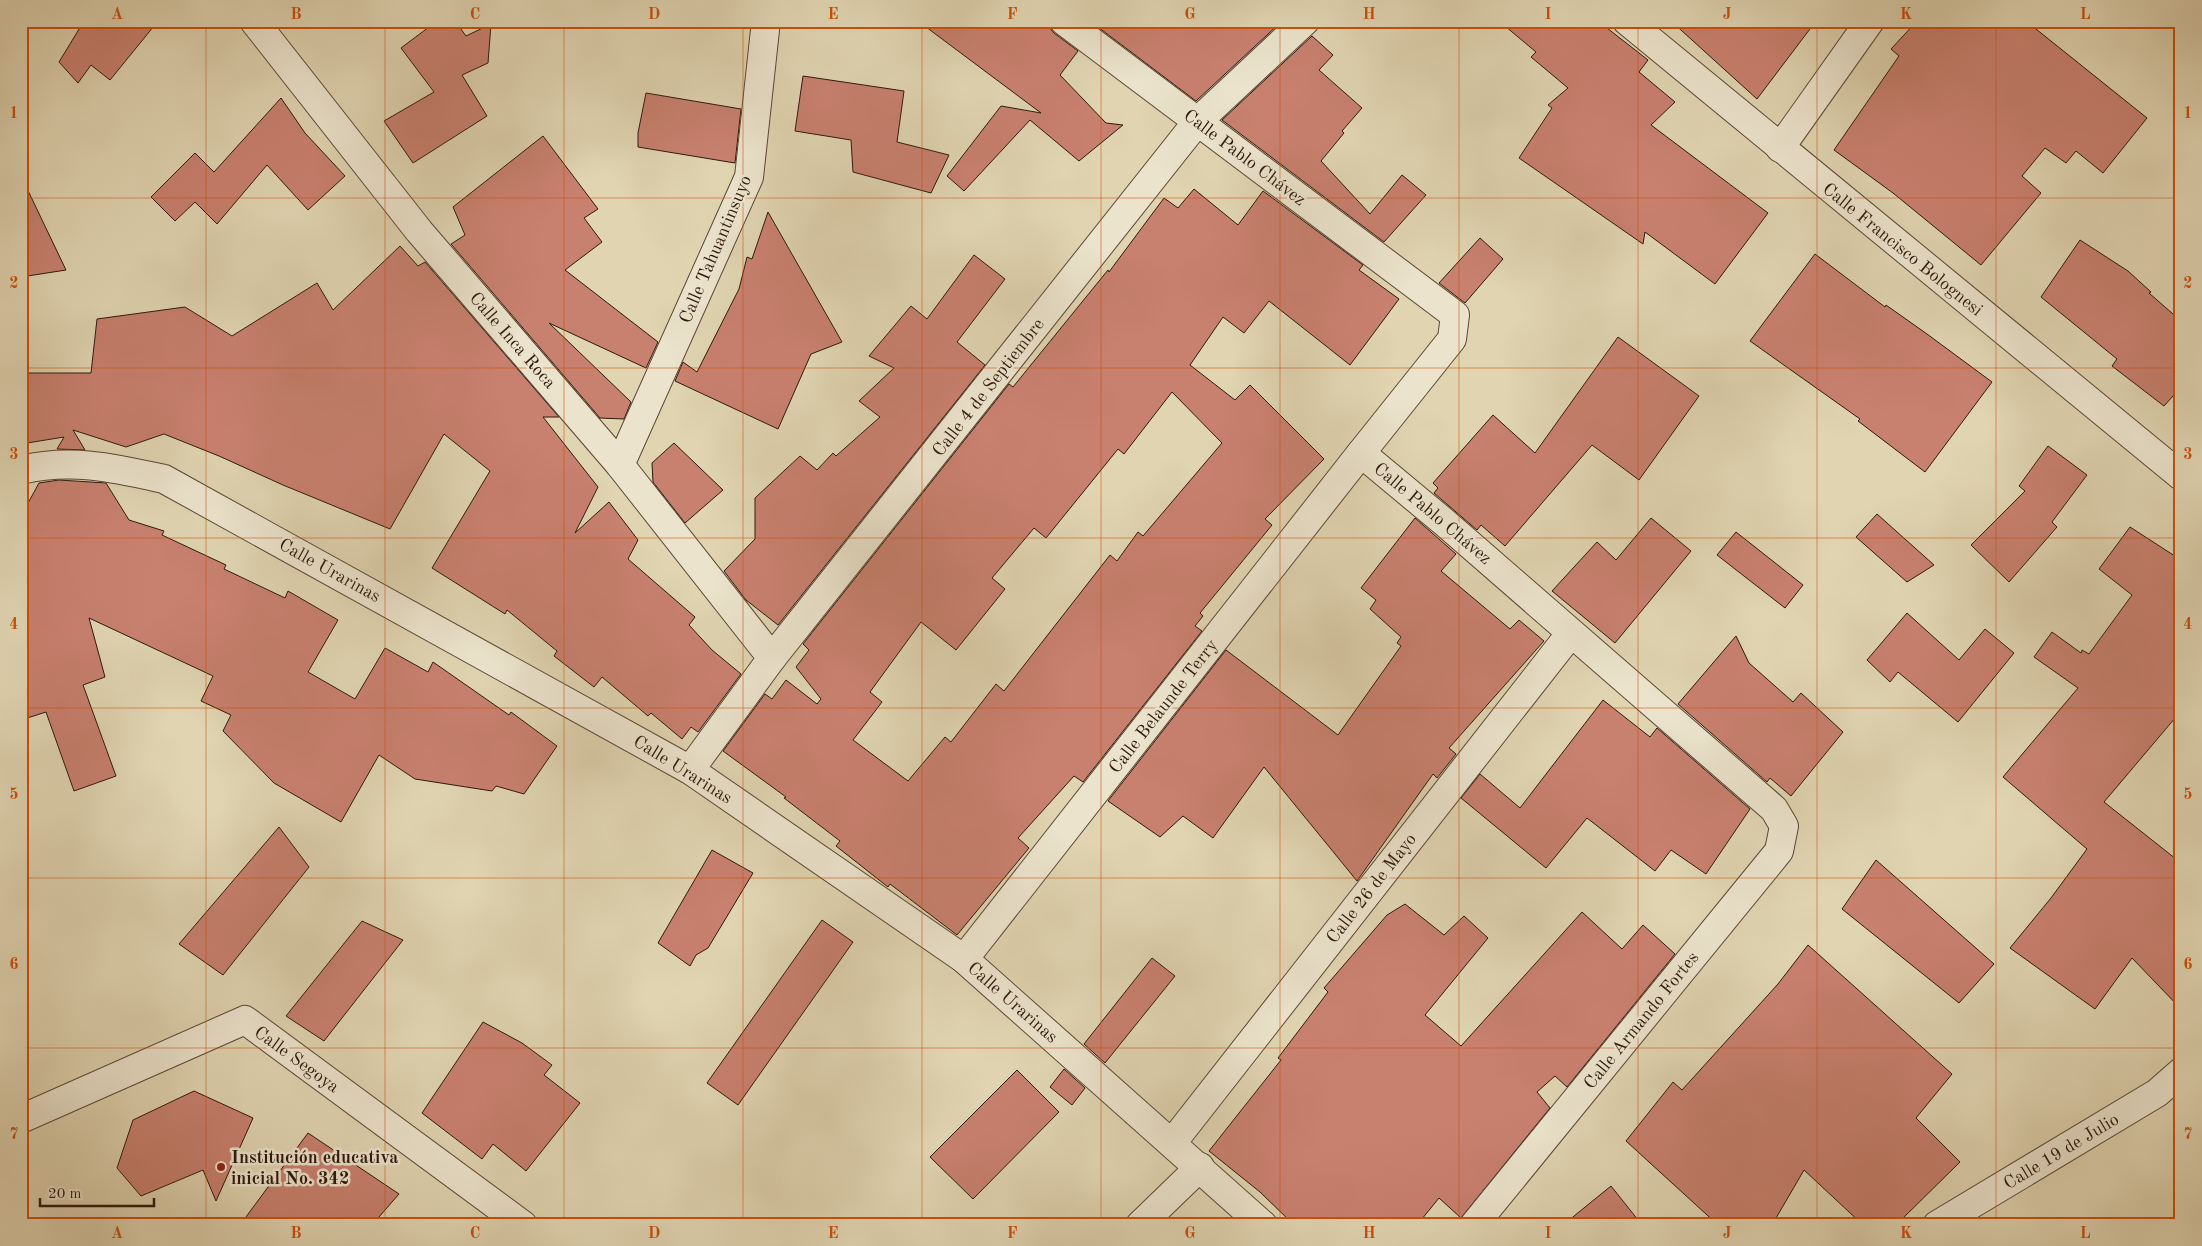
<svg xmlns="http://www.w3.org/2000/svg" width="2202" height="1246" font-family="'Old Standard TT',serif">
  <style>
    .building { fill: #c8806f; stroke: #2e180d; fill-rule: evenodd }
    .lines { fill: none; stroke-linecap: round; stroke-linejoin: round }
    .minor-casing { stroke: #5a4736; stroke-width: 30 }
    .minor { stroke: #ebe3cc; stroke-width: 28 }
    .grid { fill: none; stroke: #cc4f0c; stroke-width: 1; stroke-opacity: 0.55 }
    .poi-dot { fill: #8f2418; stroke: #ebe3cc; stroke-width: 2 }
    .labels { text-anchor: middle; stroke-width: 5; stroke-linejoin: round; paint-order: stroke }
    .street-label { font-size: 18px; fill: #2e180d; stroke: #ebe3cc }
    .poi-label { font-size: 18px; font-weight: bold; fill: #2e180d; stroke: #ebe3cc; text-anchor: start }
    .neatline { fill: none; stroke: #cc4f0c; stroke-width: 2 }
    .grid-label { font-size: 16px; text-anchor: middle; font-weight: bold; fill: #cc4f0c }
  </style>
  <rect width="100%" height="100%" fill="#e0d4b1"/>
  <filter id="stains"><feTurbulence type="fractalNoise" baseFrequency=".004" numOctaves="4"/><feColorMatrix values="0 0 0 0 .2 0 0 0 0 .09 0 0 0 0 .02 0 0 0 .5 -.17"/></filter>
  <radialGradient id="worn" r=".72"><stop offset=".6" stop-color="#630" stop-opacity="0"/><stop offset="1" stop-color="#630" stop-opacity=".3"/></radialGradient>
  <g class="building">
    <polygon points="84,21 158,21 110,80 91,65 78,83 59,62"/>
    <polygon points="437,21 455,21 466,36 491,24 488,63 462,75 487,116 413,163 384,121 434,92 401,48"/>
    <polygon points="918,21 1049,21 1050,28 1054,33 1078,51 1060,75 1106,123 1123,125 1079,161 1030,120 964,191 947,176 1001,106 1041,113"/>
    <polygon points="1090,21 1282,21 1196,101"/>
    <polygon points="1499,21 1598,21 1648,60 1639,72 1675,102 1651,125 1768,213 1715,284 1645,232 1643,244 1519,158 1552,108 1548,105 1568,88 1531,57 1536,52"/>
    <polygon points="1671,21 1816,21 1757,99"/>
    <polygon points="1917,21 2026,21 2147,118 2103,173 2076,151 2066,163 2045,148 2022,176 2041,193 1981,265 1893,193 1834,150 1899,56 1891,49"/>
    <polygon points="1312,36 1333,55 1319,70 1362,108 1342,131 1344,133 1321,161 1370,214 1402,175 1426,195 1384,242 1222,120"/>
    <polygon points="803,76 904,91 897,142 949,155 931,193 853,172 851,140 795,131"/>
    <polygon points="646,93 741,109 735,163 638,147 638,133"/>
    <polygon points="281,98 305,133 345,176 308,210 267,165 217,224 195,202 175,221 151,197 195,153 214,172"/>
    <polygon points="543,136 598,209 584,218 602,242 565,270 658,342 646,368 549,323 631,402 624,419 600,418 451,244 465,235 453,207"/>
    <polygon points="21,176 66,270 21,277"/>
    <path d="M1194 189 1238 225 1263 191 1363 265 1359 270 1399 299 1350 365 1269 301 1244 333 1223 317 1190 365 1235 400 1250 385 1324 459 1265 519 1272 525 1200 613 1203 616 1195 626 1202 631 1083 782 1074 776 1018 838 1029 848 957 935 890 884 888 887 836 846 840 841 784 798 786 797 723 751 765 694 772 699 786 680 817 704 821 699 796 667 809 650 803 644 1009 384 1013 387 1108 270 1109 272 1164 198 1178 208ZM1172 392 1222 443 1143 536 1138 532 1117 561 1110 555 1004 691 996 684 951 742 945 737 908 781 853 740 882 702 870 692 921 622 956 650 1005 589 992 578 1034 528 1046 538 1118 449 1124 454Z"/>
    <polygon points="768,212 842,342 811,354 778,429 675,381 683,362 697,372 739,289 747,257 752,259"/>
    <polygon points="1480,238 1503,259 1465,303 1439,283"/>
    <polygon points="2080,240 2128,271 2151,292 2149,293 2181,321 2181,387 2164,406 2112,366 2117,359 2041,297"/>
    <polygon points="400,246 418,266 425,262 559,417 543,417 598,487 575,533 609,502 638,540 628,559 695,617 689,625 712,650 741,674 698,732 691,727 682,739 651,713 648,716 602,677 594,687 554,656 557,651 507,610 505,614 432,568 490,471 444,434 390,529 283,485 219,456 164,434 126,447 73,430 85,450 57,449 64,437 21,444 21,373 91,373 97,319 185,307 232,336 317,283 333,310"/>
    <polygon points="1815,254 1885,307 1886,305 1927,334 1992,382 1925,472 1858,421 1860,419 1750,341"/>
    <polygon points="974,255 1005,279 957,342 985,365 778,625 746,600 724,571 755,539 755,498 800,456 817,470 833,453 836,456 880,417 859,401 894,368 869,356 911,306 927,319"/>
    <polygon points="1618,337 1699,396 1639,480 1592,445 1505,546 1481,525 1477,530 1434,493 1438,488 1433,483 1493,415 1535,453"/>
    <polygon points="674,443 723,490 685,523 653,482 652,463"/>
    <polygon points="2048,446 2087,475 2052,522 2057,527 2009,582 1971,545 2025,491 2019,486"/>
    <polygon points="59,480 106,483 129,520 164,531 162,535 226,565 224,569 285,598 288,591 338,620 308,672 355,699 385,648 428,672 433,662 509,715 511,712 557,746 524,794 496,786 492,791 415,779 379,755 341,822 274,783 223,731 231,715 201,701 213,676 89,618 105,677 83,685 116,776 74,791 46,712 21,720 21,516 39,483"/>
    <polygon points="1877,514 1934,565 1907,582 1856,537"/>
    <polygon points="1415,518 1456,554 1441,571 1510,629 1519,620 1544,641 1449,748 1456,754 1437,778 1433,774 1357,881 1264,767 1213,838 1183,816 1160,837 1108,801 1226,650 1338,735 1401,646 1397,643 1401,637 1370,609 1376,600 1361,588"/>
    <polygon points="1651,518 1691,551 1615,643 1552,591 1597,542 1616,560"/>
    <polygon points="2130,527 2181,560 2181,711 2104,802 2181,863 2181,1009 2132,958 2095,1009 2010,948 2051,898 2087,849 2003,777 2078,688 2034,657 2052,632 2081,653 2082,650 2089,654 2132,595 2099,569"/>
    <polygon points="1736,532 1803,585 1785,608 1717,555"/>
    <polygon points="1907,613 1959,660 1985,629 2014,653 1958,722 1898,672 1890,682 1867,660"/>
    <polygon points="1736,636 1749,663 1793,702 1801,693 1843,732 1791,796 1770,778 1767,782 1678,704"/>
    <polygon points="1603,700 1650,737 1657,728 1750,809 1706,874 1671,850 1655,871 1587,818 1546,868 1461,798 1480,774 1520,808"/>
    <polygon points="279,827 309,867 223,975 179,944"/>
    <polygon points="712,850 753,873 708,948 696,955 690,966 658,943"/>
    <polygon points="1876,860 1994,964 1959,1003 1842,909"/>
    <polygon points="1405,904 1444,935 1464,916 1488,938 1425,1015 1461,1046 1582,912 1622,949 1643,925 1675,954 1567,1087 1555,1076 1537,1092 1550,1108 1461,1218 1439,1198 1417,1225 1294,1225 1260,1192 1209,1151 1281,1060 1278,1058 1328,992 1324,988 1387,915"/>
    <polygon points="822,920 853,942 738,1105 707,1083"/>
    <polygon points="362,921 403,940 324,1041 286,1016"/>
    <polygon points="1808,945 1952,1074 1916,1118 1960,1162 1896,1225 1863,1225 1804,1170 1772,1225 1718,1225 1626,1141 1673,1082 1682,1090 1778,984"/>
    <polygon points="1152,958 1175,976 1105,1063 1084,1044"/>
    <polygon points="483,1022 522,1043 552,1065 544,1075 580,1103 526,1171 493,1144 482,1159 422,1113"/>
    <polygon points="1064,1069 1085,1088 1072,1105 1050,1087"/>
    <polygon points="1017,1070 1059,1112 973,1199 930,1157"/>
    <polygon points="194,1091 253,1118 216,1201 203,1170 141,1196 117,1168 133,1120"/>
    <polygon points="308,1133 399,1194 372,1225 240,1225"/>
    <polygon points="1611,1186 1642,1225 1563,1225"/>
  </g>
  <g class="lines">
    <defs>
      <g id="minor">
        <polyline points="254,21 419,231 620,465 772,658"/>
        <polyline points="1064,21 1455,315 1452,339 1361,453 1444,522 1774,809 1784,826 1779,851 1474,1225"/>
        <polyline points="1627,21 2181,476"/>
        <polyline points="1780,148 1870,21"/>
        <polyline points="620,465 749,177 766,21"/>
        <path d="M21 470C72 458 114 468 164 479L690 770 964 959 1263 1225"/>
        <polyline points="690,770 772,658 1197,122 1305,21"/>
        <polyline points="964,959 1361,453"/>
        <polyline points="21,1119 245,1020 523,1225"/>
        <polyline points="1172,1143 1571,633"/>
        <polyline points="1140,1225 1200,1167"/>
        <polyline points="1937,1225 2157,1093 2181,1072"/>
      </g>
    </defs>
    <use href="#minor" class="minor-casing"/>
    <use href="#minor" class="minor"/>
  </g>
  <path class="grid" d="M206 21V1225M385 21V1225M564 21V1225M743 21V1225M922 21V1225M1101 21V1225M1280 21V1225M1459 21V1225M1638 21V1225M1817 21V1225M1996 21V1225M21 198H2181M21 368H2181M21 538H2181M21 708H2181M21 878H2181M21 1048H2181"/>
  <circle class="poi-dot" cx="221" cy="1167" r="5"/>
  <g class="labels">
    <g class="street-label">
      <text transform="translate(1245 157) rotate(37)" y="6">Calle Pablo Chávez</text>
      <text transform="translate(715 249) rotate(-67)" y="6">Calle Tahuantinsuyo</text>
      <text transform="translate(1903 249) rotate(39)" y="6">Calle Francisco Bolognesi</text>
      <text transform="translate(513 340) rotate(49)" y="6">Calle Inca Roca</text>
      <text transform="translate(988 387) rotate(-52)" y="6">Calle 4 de Septiembre</text>
      <text transform="translate(1433 513) rotate(40)" y="6">Calle Pablo Chávez</text>
      <text transform="translate(330 570) rotate(29)" y="6">Calle Urarinas</text>
      <text transform="translate(1163 706) rotate(-52)" y="6">Calle Belaunde Terry</text>
      <text transform="translate(683 769) rotate(32)" y="6">Calle Urarinas</text>
      <text transform="translate(1371 888) rotate(-52)" y="6">Calle 26 de Mayo</text>
      <text transform="translate(1013 1002) rotate(41)" y="6">Calle Urarinas</text>
      <text transform="translate(1641 1020) rotate(-51)" y="6">Calle Armando Fortes</text>
      <text transform="translate(297 1059) rotate(36)" y="6">Calle Segoya</text>
      <text transform="translate(2061 1151) rotate(-31)" y="6">Calle 19 de Julio</text>
    </g>
    <g class="poi-label">
      <text x="231" y="1163">Institución educativa<tspan x="231" dy="21">inicial No. 342</tspan></text>
    </g>
  </g>
  <rect width="2202" height="1246" fill="none" stroke="#e0d4b1" stroke-width="55"/>
  <path d="M40 1198v8h114v-8" fill="none" stroke="#2e180d" stroke-width="2.5"/>
  <text x="48" y="1198" font-size="15" fill="#2e180d" stroke="#ebe3cc" stroke-width="4" paint-order="stroke">20 m</text>
  <rect x="28" y="28" width="2146" height="1190" class="neatline"/>
  <g class="grid-label">
    <text x="117" y="19">A</text>
    <text x="296" y="19">B</text>
    <text x="475" y="19">C</text>
    <text x="654" y="19">D</text>
    <text x="833" y="19">E</text>
    <text x="1012" y="19">F</text>
    <text x="1190" y="19">G</text>
    <text x="1369" y="19">H</text>
    <text x="1548" y="19">I</text>
    <text x="1727" y="19">J</text>
    <text x="1906" y="19">K</text>
    <text x="2085" y="19">L</text>
    <text x="14" y="118">1</text>
    <text x="2188" y="118">1</text>
    <text x="14" y="288">2</text>
    <text x="2188" y="288">2</text>
    <text x="14" y="459">3</text>
    <text x="2188" y="459">3</text>
    <text x="14" y="629">4</text>
    <text x="2188" y="629">4</text>
    <text x="14" y="799">5</text>
    <text x="2188" y="799">5</text>
    <text x="14" y="969">6</text>
    <text x="2188" y="969">6</text>
    <text x="14" y="1139">7</text>
    <text x="2188" y="1139">7</text>
    <text x="117" y="1238">A</text>
    <text x="296" y="1238">B</text>
    <text x="475" y="1238">C</text>
    <text x="654" y="1238">D</text>
    <text x="833" y="1238">E</text>
    <text x="1012" y="1238">F</text>
    <text x="1190" y="1238">G</text>
    <text x="1369" y="1238">H</text>
    <text x="1548" y="1238">I</text>
    <text x="1727" y="1238">J</text>
    <text x="1906" y="1238">K</text>
    <text x="2085" y="1238">L</text>
  </g>
  <rect width="100%" height="100%" filter="url(#stains)"/>
  <rect width="100%" height="100%" fill="url(#worn)"/>
</svg>
